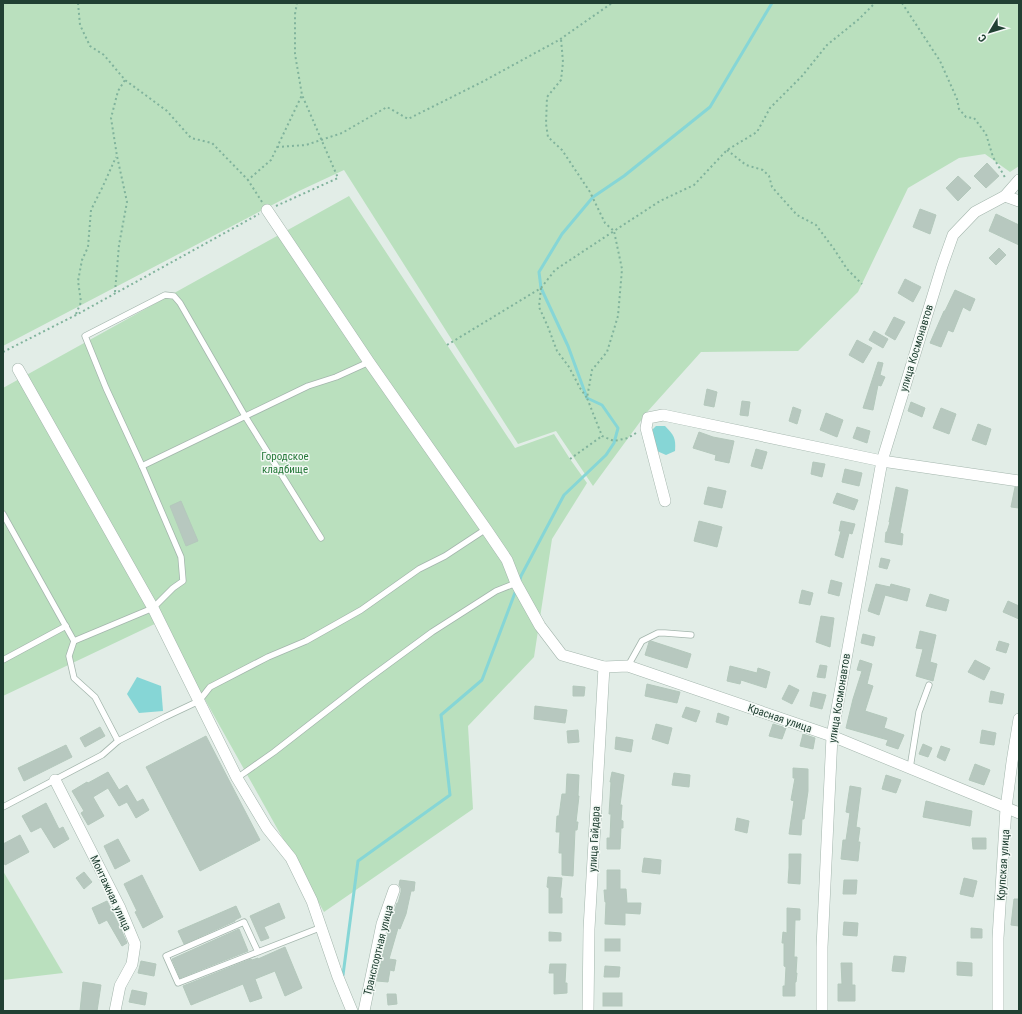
<svg xmlns="http://www.w3.org/2000/svg" width="1022" height="1014" font-family="'Roboto Condensed',sans-serif">
  <style>
    .green { fill: #bae0be }
    .water { fill: #86d6d6 }
    .lines { fill: none; stroke-linecap: round; stroke-linejoin: round }
    .stream { stroke: #86d6d6; stroke-width: 3 }
    .building { fill: #b7c8bf; stroke: #b4c8bc }
    .lane-casing { stroke: #a4b6ad; stroke-width: 7 }
    .street-casing { stroke: #a4b6ad; stroke-width: 12 }
    .path { stroke: #80b39c; stroke-width: 2; stroke-dasharray: 2 3; stroke-linecap: butt }
    .lane { stroke: #fff; stroke-width: 5.5 }
    .street { stroke: #fff; stroke-width: 11 }
    .labels { text-anchor: middle; stroke-width: 3; stroke-linejoin: round; paint-order: stroke }
    .street-label { font-size: 11px; fill: #214033; stroke: #f3f9f5 }
    .park-label { font-size: 11px; fill: #287a3b; stroke: #f3f9f5 }
  </style>
  <rect width="100%" height="100%" fill="#e2ede7"/>
  <g class="green">
    <polygon points="3,3 1019,3 1019,166 1010,172 985,154 959,158 908,188 858,292 798,351 701,352 648,411 593,486 556,431 518,444 344,170 299,191 3,346"/>
    <polygon points="349,196 515,448 554,434 570,459 587,483 552,539 534,657 468,726 473,809 324,912 161,621 3,696 3,388"/>
    <polygon points="3,871 63,973 3,980"/>
  </g>
  <g class="water">
    <path d="M656 426H665C674 435 676 438 675 451L666 455 657 451 651 431Z"/>
    <polygon points="137,677 161,686 163,711 139,713 127,694"/>
  </g>
  <g class="lines">
    <g class="stream">
      <polyline points="519,583 521,576 564,495 606,455 614,443 618,428 602,405 587,398 568,346 541,288 539,272 562,234 593,197 624,176 710,107 772,3"/>
      <polyline points="343,975 358,861 450,795 441,715 482,680 516,590"/>
    </g>
  </g>
  <g class="building">
    <polygon points="987,163 999,176 986,188 974,176"/>
    <polygon points="958,176 971,188 958,201 946,188"/>
    <polygon points="920,209 936,215 930,234 913,227"/>
    <polygon points="996,214 1019,225 1019,245 989,231"/>
    <polygon points="999,248 1006,255 996,265 989,258"/>
    <polygon points="905,279 921,287 913,302 898,293"/>
    <polygon points="955,290 975,299 970,311 963,307 953,332 948,330 941,347 930,343 944,311 945,311"/>
    <polygon points="894,317 905,322 895,340 885,334"/>
    <polygon points="874,331 888,339 883,348 869,340"/>
    <polygon points="857,340 872,348 863,363 849,355"/>
    <polygon points="878,362 883,363 880,375 885,377 881,386 878,385 873,410 863,408"/>
    <polygon points="707,389 717,392 714,407 704,405"/>
    <polygon points="742,401 750,402 748,416 740,415"/>
    <polygon points="911,402 925,408 922,417 908,411"/>
    <polygon points="793,407 801,410 797,424 789,421"/>
    <polygon points="941,408 956,414 949,434 933,428"/>
    <polygon points="826,413 843,420 837,437 820,430"/>
    <polygon points="978,424 991,429 986,445 972,440"/>
    <polygon points="857,427 870,431 867,443 853,438"/>
    <polygon points="699,432 713,437 734,441 729,463 715,460 716,455 693,448"/>
    <polygon points="756,449 767,452 762,469 751,466"/>
    <polygon points="813,462 825,464 822,477 811,474"/>
    <polygon points="845,469 862,473 859,486 842,482"/>
    <polygon points="708,487 726,491 722,508 704,504"/>
    <polygon points="896,487 908,490 900,533 903,534 902,545 885,542 886,532 887,532 890,522 889,522"/>
    <polygon points="1015,487 1019,488 1019,508 1011,507"/>
    <polygon points="837,493 858,500 854,510 833,503"/>
    <polygon points="181,501 198,541 186,546 170,506"/>
    <polygon points="699,521 722,527 717,547 694,541"/>
    <polygon points="841,521 855,524 852,534 849,533 843,558 835,555 841,531 839,531"/>
    <polygon points="881,558 890,560 887,569 879,567"/>
    <polygon points="831,580 842,583 839,596 828,593"/>
    <polygon points="876,584 890,587 891,584 910,589 907,601 885,595 879,615 868,611"/>
    <polygon points="802,590 813,593 810,605 799,603"/>
    <polygon points="930,594 949,600 946,611 926,606"/>
    <polygon points="1008,601 1019,606 1019,619 1003,612"/>
    <polygon points="821,616 834,618 830,647 816,642"/>
    <polygon points="920,631 936,635 930,662 937,664 933,681 916,676 923,649 916,648"/>
    <polygon points="863,634 875,637 873,646 861,643"/>
    <polygon points="651,641 691,654 687,668 645,655 649,642"/>
    <polygon points="999,641 1009,644 1006,653 996,650"/>
    <polygon points="860,660 872,664 867,684 873,686 865,711 887,718 884,728 904,735 898,749 886,745 888,740 846,728 853,699 862,671 857,670"/>
    <polygon points="975,660 990,668 984,680 968,672"/>
    <polygon points="820,665 827,666 825,678 817,677"/>
    <polygon points="730,666 757,673 758,668 770,672 766,688 741,680 740,684 727,681"/>
    <polygon points="647,684 680,692 677,703 645,696"/>
    <polygon points="789,685 799,690 792,704 782,699"/>
    <polygon points="573,686 585,687 584,696 573,696"/>
    <polygon points="991,691 1004,694 1002,704 989,702"/>
    <polygon points="813,692 826,695 822,709 810,706"/>
    <polygon points="535,706 567,710 565,723 534,719"/>
    <polygon points="686,707 700,711 696,722 682,717"/>
    <polygon points="718,713 729,717 727,725 716,722"/>
    <polygon points="656,724 672,728 668,744 652,739"/>
    <polygon points="773,724 786,728 782,739 769,736"/>
    <polygon points="100,727 105,736 85,747 80,738"/>
    <polygon points="578,730 579,742 568,743 567,731"/>
    <polygon points="982,730 996,733 994,745 980,743"/>
    <polygon points="803,734 815,738 813,749 800,746"/>
    <polygon points="206,736 260,840 200,871 146,767"/>
    <polygon points="616,737 633,740 631,752 615,749"/>
    <polygon points="923,744 932,748 928,757 919,754"/>
    <polygon points="66,745 72,757 24,781 18,768"/>
    <polygon points="941,746 950,749 945,761 937,757"/>
    <polygon points="975,764 990,770 984,785 969,780"/>
    <polygon points="793,768 808,769 808,791 804,819 802,819 801,835 789,834 794,801 791,800 795,778 793,778"/>
    <polygon points="108,772 119,790 127,785 137,802 143,799 149,810 136,818 127,802 119,806 108,788 93,797 104,816 88,825 81,813 84,811 72,791 87,782 88,783"/>
    <polygon points="612,772 624,775 620,805 622,805 621,820 623,821 623,828 621,828 620,849 607,849 607,838 610,838 611,814 609,814 611,782 610,782"/>
    <polygon points="674,773 690,775 689,787 672,785"/>
    <polygon points="567,774 579,775 578,796 579,796 576,822 578,822 577,830 575,830 573,876 562,875 562,853 559,853 560,832 556,832 557,816 559,816 562,794 566,794"/>
    <polygon points="886,775 901,780 896,793 882,789"/>
    <polygon points="850,786 861,788 856,827 860,828 858,842 860,842 858,861 841,859 843,840 846,840 850,813 846,812"/>
    <polygon points="926,801 972,811 970,826 923,817"/>
    <polygon points="46,803 59,829 63,827 69,839 54,848 41,827 31,832 22,816"/>
    <polygon points="737,818 749,821 747,833 735,830"/>
    <polygon points="20,835 29,852 5,865 3,860 3,844"/>
    <polygon points="972,838 986,838 986,849 973,849"/>
    <polygon points="118,839 130,861 115,869 104,846"/>
    <polygon points="789,854 801,854 800,884 788,883 789,868"/>
    <polygon points="644,858 661,860 660,874 642,872"/>
    <polygon points="607,870 620,870 620,889 626,889 627,903 641,903 640,914 625,913 625,925 605,924 606,902 605,902 604,890 607,890"/>
    <polygon points="84,872 92,882 84,889 76,878"/>
    <polygon points="142,875 163,917 143,928 135,912 137,911 124,884"/>
    <polygon points="548,877 562,878 560,898 562,898 562,913 549,913 549,888 547,887"/>
    <polygon points="964,878 977,881 973,897 960,894"/>
    <polygon points="400,880 415,882 414,891 411,891 406,914 400,929 398,928 389,959 396,960 394,971 390,970 388,982 377,981 389,927 397,903 398,903 401,892 401,888 399,885"/>
    <polygon points="844,880 857,880 856,894 843,894"/>
    <polygon points="1014,899 1019,899 1019,926 1011,925"/>
    <polygon points="107,901 120,927 127,943 122,946 107,920 99,924 92,908"/>
    <polygon points="279,903 285,918 264,927 269,938 261,941 250,916"/>
    <polygon points="236,906 241,917 235,920 235,921 184,944 178,931"/>
    <polygon points="787,908 800,909 800,920 795,920 794,957 797,957 796,973 797,973 796,982 795,982 795,996 783,996 783,986 785,986 786,967 784,966 784,943 782,943 783,932 787,933"/>
    <polygon points="844,922 858,923 857,936 843,935"/>
    <polygon points="971,928 982,929 982,938 971,938"/>
    <polygon points="239,929 248,951 180,978 172,959"/>
    <polygon points="549,932 561,933 561,941 549,941"/>
    <rect x="605" y="939" width="15" height="12"/>
    <polygon points="285,947 302,988 285,996 275,971 255,979 262,998 250,1002 243,984 191,1005 183,986 251,959 252,960 258,958 258,959"/>
    <polygon points="894,956 906,957 904,972 892,971"/>
    <polygon points="141,961 156,964 154,976 138,973"/>
    <polygon points="957,962 972,963 972,976 957,975"/>
    <polygon points="841,963 852,963 852,985 855,985 855,1001 838,1001 838,984 842,984"/>
    <polygon points="550,964 566,964 565,983 567,983 567,993 554,994 554,973 549,973"/>
    <polygon points="605,966 620,967 619,977 604,977"/>
    <polygon points="83,982 101,985 97,1011 80,1011"/>
    <polygon points="132,990 147,993 145,1005 129,1002"/>
    <rect x="603" y="993" width="19" height="13"/>
    <polygon points="387,994 396,994 397,1004 388,1005"/>
  </g>
  <g class="lines">
    <defs>
      <g id="lane">
        <polyline points="142,466 308,386 336,377 369,362"/>
        <polyline points="3,514 74,641"/>
        <polyline points="321,538 245,416 180,303 174,296 165,295 85,336 106,388 142,466 181,557 183,581 173,588 153,608 74,641 69,656 74,678 95,697 118,741 165,717 199,701 210,687 268,657 306,641 361,610 419,569 445,556 486,529"/>
        <polyline points="3,660 66,626"/>
        <polyline points="628,666 642,641 658,633 665,633 691,635"/>
        <polyline points="910,768 919,712 929,685"/>
        <polyline points="237,778 274,752 364,682 432,632 496,591 516,583"/>
        <polyline points="3,807 102,755 118,741"/>
        <polyline points="258,952 244,922 166,956 178,983 322,927"/>
      </g>
      <g id="street">
        <polyline points="1005,196 1019,201"/>
        <polyline points="267,210 369,362 486,529 507,560 516,583 540,626 562,655 604,667 628,666 832,736 1019,813"/>
        <polyline points="18,369 153,608 237,778 267,828 291,858 312,901 338,977 352,1011"/>
        <polyline points="665,501 646,428 648,418 663,415 882,461 1019,481"/>
        <polyline points="55,780 120,908 135,944 132,964 120,986 115,1011"/>
        <polyline points="364,1011 382,924 394,890"/>
        <polyline points="588,1011 589,929 604,667"/>
        <polyline points="822,1011 822,947 832,736 882,461 942,266 953,235 975,212 1005,196 1019,180"/>
        <polyline points="998,1011 998,938 1006,808 1012,762 1019,719"/>
      </g>
    </defs>
    <use href="#lane" class="lane-casing"/>
    <use href="#street" class="street-casing"/>
    <g class="path">
      <polyline points="78,3 80,25 90,46 104,55 125,80 167,111 191,138 212,143 248,180"/>
      <polyline points="902,3 940,61 957,99 959,109 966,117 974,118 986,134 993,157 1006,179"/>
      <polyline points="277,147 306,145 342,133 387,107 408,119 482,82 559,40 612,3"/>
      <polyline points="727,150 746,165 763,170 769,176 772,187 797,215 816,225 834,249 847,269 862,284"/>
      <polyline points="262,202 248,180 271,160 302,95 295,54 295,14 297,3"/>
      <polyline points="276,206 338,178 302,95"/>
      <polyline points="541,288 539,307 548,327 557,351 569,367 580,388 587,398"/>
      <polyline points="115,292 119,245 127,202 117,156 111,118 118,91 125,80"/>
      <polyline points="76,314 81,302 78,281 82,260 88,247 91,210 103,186 116,157"/>
      <polyline points="447,345 541,288 555,270 614,231 605,223 590,192 562,150 548,137 546,124 547,97 561,80 563,62 561,39"/>
      <polyline points="3,352 76,315 259,214"/>
      <polyline points="636,433 628,438 614,441 602,436 587,398 592,370 607,352 618,316 622,269 614,231 660,201 694,185 727,150 757,132 770,108 802,76 827,45 859,19 875,3"/>
      <polyline points="570,459 602,436"/>
    </g>
    <use href="#lane" class="lane"/>
    <use href="#street" class="street"/>
  </g>
  <g class="labels">
    <g class="street-label">
      <text transform="translate(916 348) rotate(-73)" y="4">улица Космонавтов</text>
      <text transform="translate(839 698) rotate(-81)" y="4">улица Космонавтов</text>
      <text transform="translate(780 718) rotate(19)" y="4">Красная улица</text>
      <text transform="translate(594 839) rotate(-87)" y="4">улица Гайдара</text>
      <text transform="translate(1003 865) rotate(-86)" y="4">Крупская улица</text>
      <text transform="translate(111 893) rotate(65)" y="4">Монтажная улица</text>
      <text transform="translate(378 950) rotate(-76)" y="4">Транспортная улица</text>
    </g>
    <g class="park-label">
      <text x="285" y="460">Городское<tspan x="285" dy="13">кладбище</tspan></text>
    </g>
  </g>
  <rect width="1022" height="1014" fill="none" stroke="#214033" stroke-width="8"/>
  <g transform="translate(990 32) rotate(232)" stroke="#f3f9f5" stroke-width="3" paint-order="stroke">
  <path d="M0-3L7 15L0 10L-7 15Z" fill="#214033"/>
  <text y="-6" font-size="11" font-weight="bold" text-anchor="middle" fill="#214033">С</text>
  </g>
</svg>
